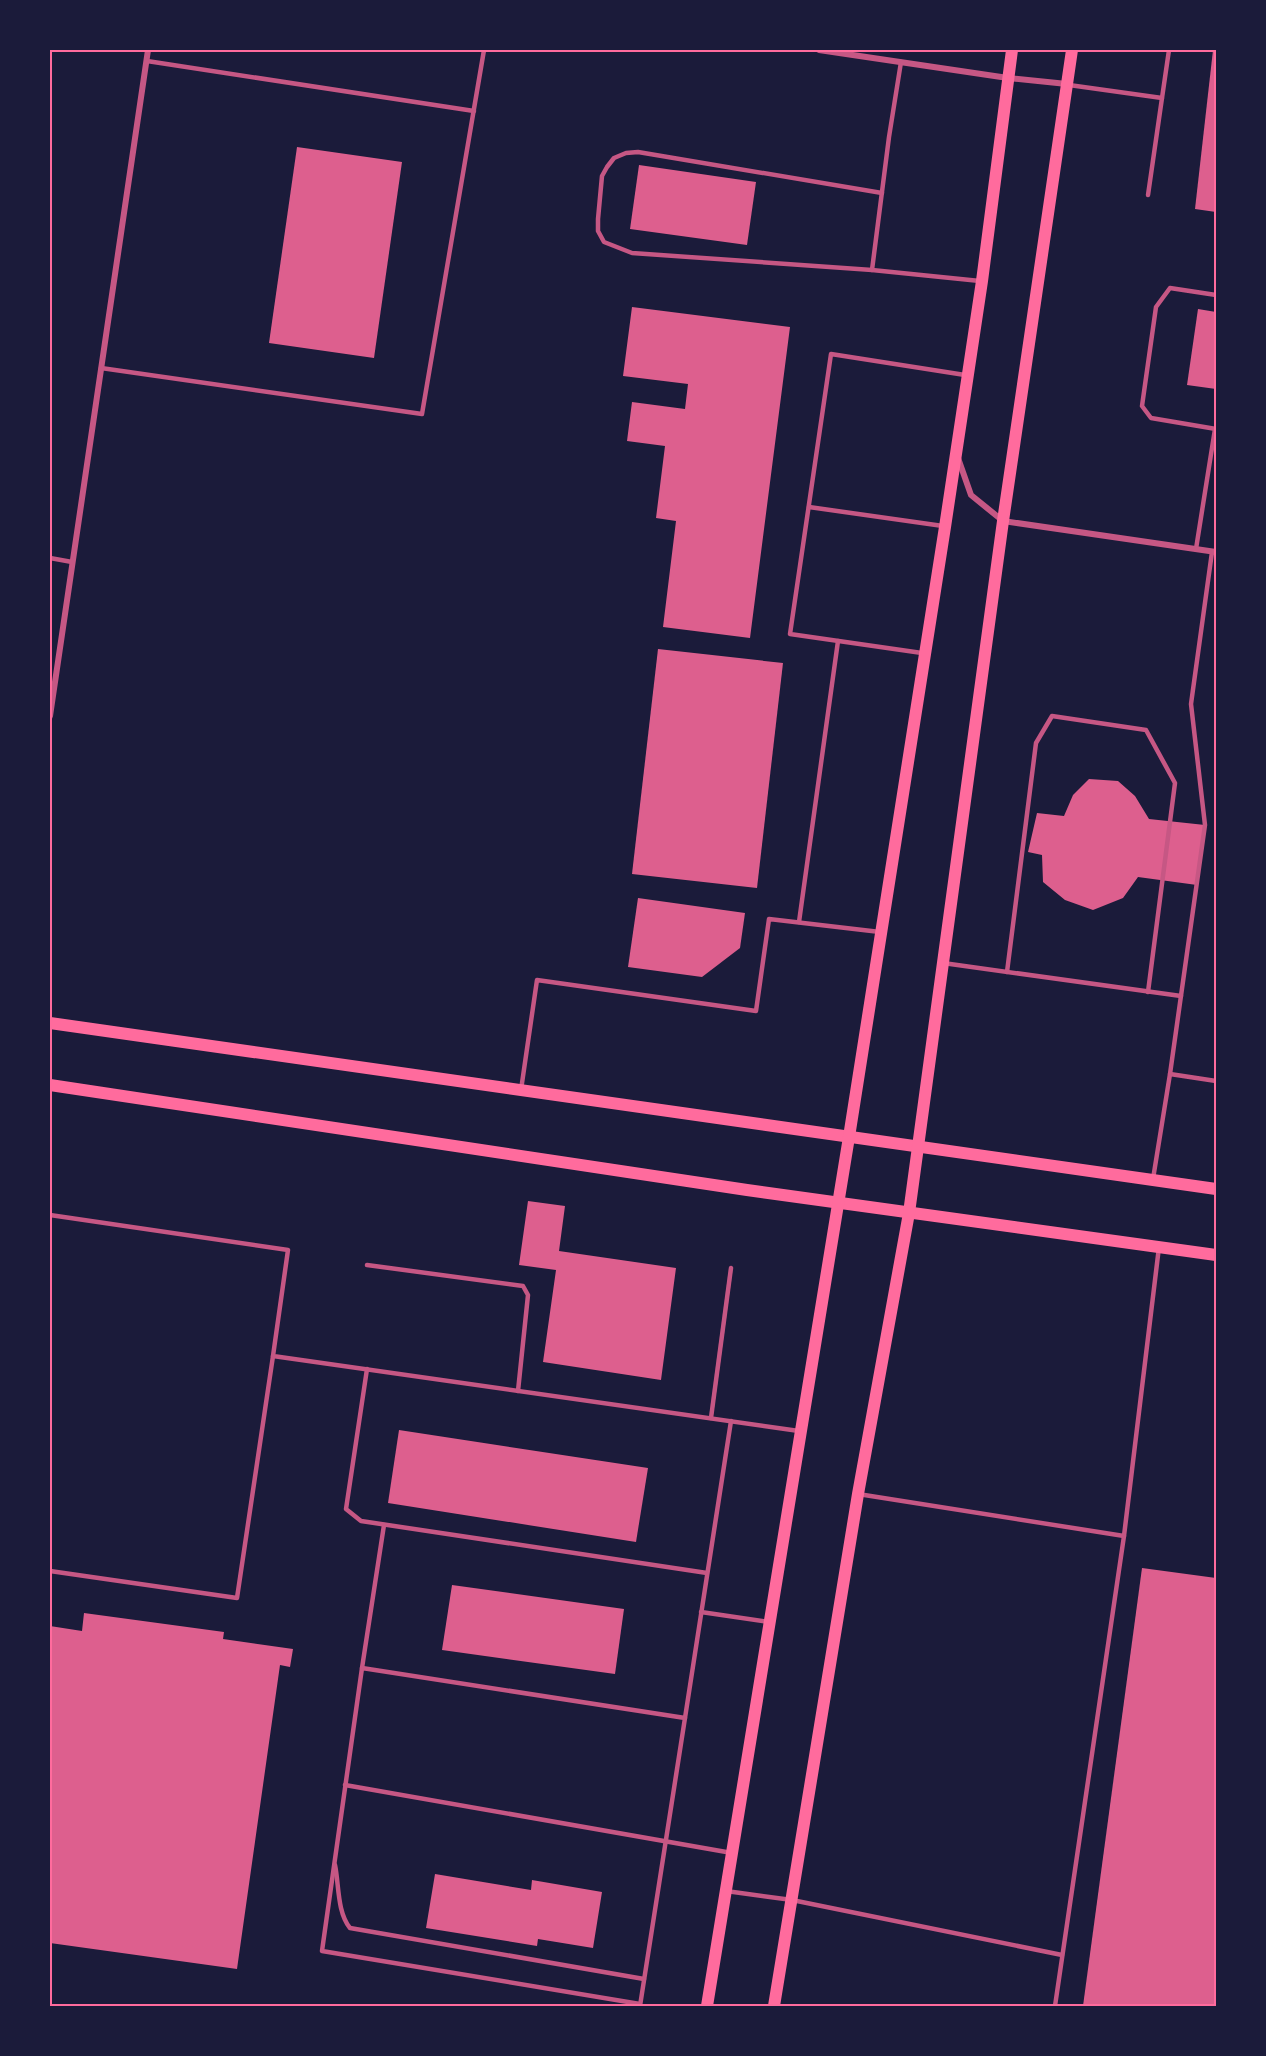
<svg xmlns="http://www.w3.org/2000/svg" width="1266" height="2056" font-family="Helvetica,sans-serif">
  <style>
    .building { fill: #dd5f8e }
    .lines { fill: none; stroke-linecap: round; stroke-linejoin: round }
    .service { stroke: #c65784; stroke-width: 4.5 }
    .minor { stroke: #c65784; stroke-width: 6 }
    .secondary { stroke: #ff6b9d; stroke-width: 12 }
    .neatline { fill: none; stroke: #ff6b9d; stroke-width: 2 }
  </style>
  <rect width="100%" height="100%" fill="#1b1b3a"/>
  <g class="building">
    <polygon points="1213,50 1216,50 1216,212 1195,209"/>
    <polygon points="297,147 402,162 374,358 269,343"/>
    <polygon points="639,165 756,182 747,245 630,229"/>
    <polygon points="632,307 790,327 750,638 663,627 676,521 656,518 665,446 627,441 632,402 685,409 688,384 623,376"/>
    <polygon points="1198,309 1216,312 1216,389 1187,385"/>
    <polygon points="658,649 783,663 757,888 632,874"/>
    <polygon points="1089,779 1118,781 1135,796 1149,819 1205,825 1197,885 1138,877 1123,898 1093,910 1065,900 1043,882 1042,855 1028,852 1037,813 1064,816 1073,795"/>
    <polygon points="638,898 745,913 740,948 702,977 628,967"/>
    <polygon points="528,1201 565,1206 559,1251 676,1268 661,1380 543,1362 556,1270 519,1265"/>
    <polygon points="399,1430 648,1468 636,1542 388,1503"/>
    <polygon points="1142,1568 1216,1578 1216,2006 1083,2006"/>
    <polygon points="452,1585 624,1609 615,1674 442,1650"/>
    <polygon points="84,1613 224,1632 223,1639 293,1649 290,1667 280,1665 237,1969 50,1943 50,1626 82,1631"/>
    <polygon points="435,1874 531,1890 532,1880 602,1892 593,1948 538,1939 537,1946 426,1928"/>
  </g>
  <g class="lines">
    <g class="service">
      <polyline points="147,61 474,111"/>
      <polyline points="1069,85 1162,98 1169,50"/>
      <polyline points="882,193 638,152 626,153 614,158 607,167 602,176 598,219 598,231 604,242 632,253 872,270 980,281"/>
      <polyline points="1148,195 1162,98"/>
      <polyline points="872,270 889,137 901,62"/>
      <polyline points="1216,295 1170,288 1156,307 1142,406 1151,418 1216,429"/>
      <polyline points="101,368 422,414 484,50"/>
      <polyline points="809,507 943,526"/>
      <polyline points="1196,549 1215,429"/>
      <polyline points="50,558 72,562"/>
      <polyline points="922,653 790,634 831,354 965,375"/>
      <polyline points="799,922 838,641"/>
      <polyline points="943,963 1181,996"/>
      <polyline points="1007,972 1036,743 1052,716 1146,730 1175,783 1148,992"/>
      <polyline points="1170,1074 1216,1081"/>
      <polyline points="521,1090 537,980 756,1011 769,919 880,932"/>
      <polyline points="1153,1179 1170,1074 1205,825 1191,704 1212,552"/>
      <polyline points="50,1215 288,1250 273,1356 799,1431"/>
      <polyline points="367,1265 523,1286 528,1295 518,1391"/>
      <polyline points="367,1369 346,1509 361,1521 707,1573"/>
      <polyline points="711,1418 731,1268"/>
      <polyline points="858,1494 1124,1536"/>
      <polyline points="50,1571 237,1598 273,1356"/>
      <polyline points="701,1612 769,1622"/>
      <polyline points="362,1668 384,1525"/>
      <polyline points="685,1718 731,1421"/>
      <polyline points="345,1785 732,1853"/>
      <path d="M335 1865C339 1884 337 1912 350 1928L644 1979"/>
      <polyline points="726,1891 792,1900 1062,1955"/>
      <polyline points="640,2006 685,1718 362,1668 322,1951 640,2004"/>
      <polyline points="1055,2006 1124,1536 1159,1247"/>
    </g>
    <g class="minor">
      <polyline points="819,50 1008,78 1067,84"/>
      <polyline points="958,458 971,495 1003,521 1216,552"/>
      <polyline points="50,716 148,50"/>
    </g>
    <g class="secondary">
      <polyline points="50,1023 1216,1189"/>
      <polyline points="50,1085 747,1190 1216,1255"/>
      <polyline points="707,2006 849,1137 945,527 982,281 1012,50"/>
      <polyline points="774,2006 858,1494 909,1213 1003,521 1072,50"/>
    </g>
  </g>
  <rect width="1266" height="2056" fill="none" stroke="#1b1b3a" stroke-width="102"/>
  <rect x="51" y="51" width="1164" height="1954" class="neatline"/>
</svg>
